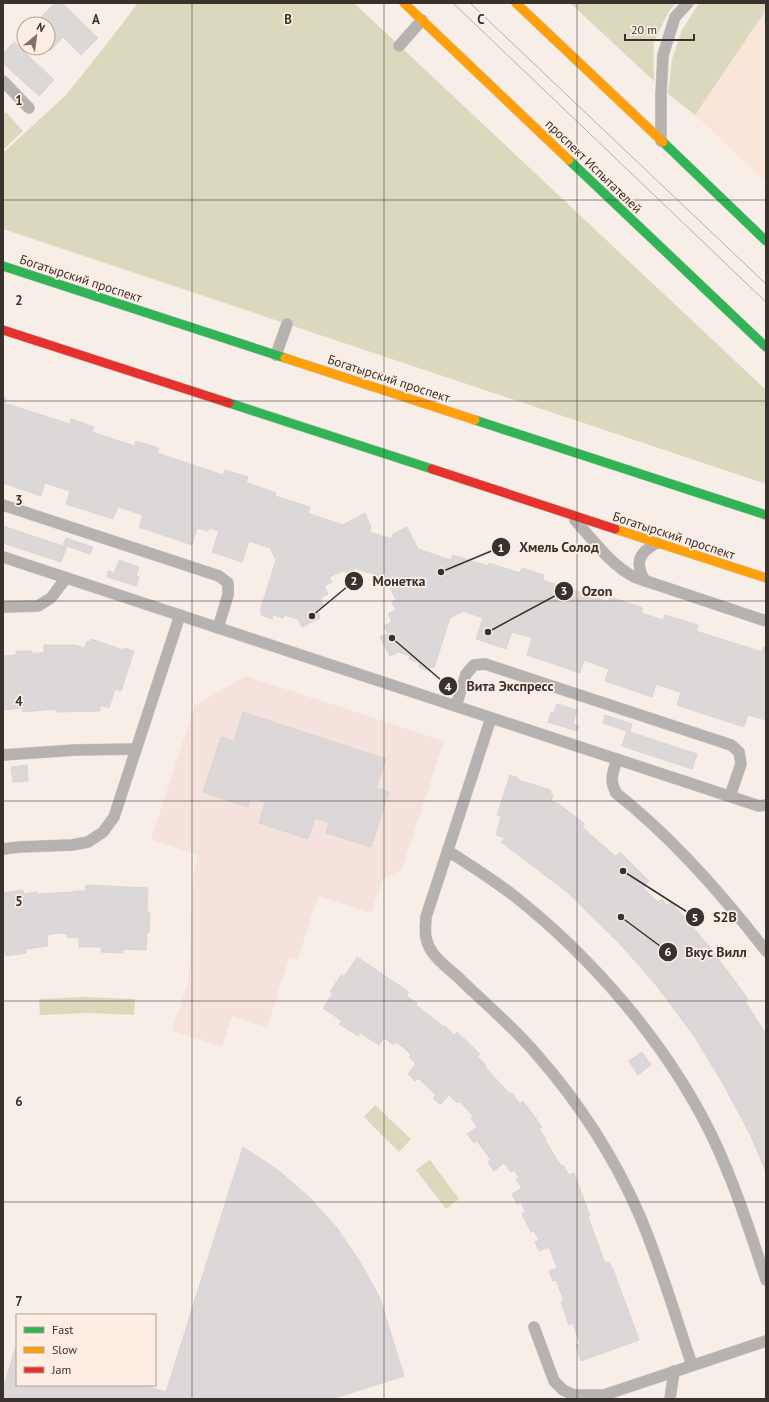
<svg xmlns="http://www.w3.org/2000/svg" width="769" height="1402" font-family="'PT Sans',sans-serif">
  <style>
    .built { fill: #f9e6d9 }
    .education { fill: #f5e2dc }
    .green { fill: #dad9be }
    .building { fill: #dcd8d8; stroke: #d9d5d6 }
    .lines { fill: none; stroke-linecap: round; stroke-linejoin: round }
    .lane-casing { stroke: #cfc9c4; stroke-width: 12 }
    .fast-casing { stroke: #cfc9c4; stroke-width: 10 }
    .slow-casing { stroke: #cfc9c4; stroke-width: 10 }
    .jam-casing { stroke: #cfc9c4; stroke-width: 10 }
    .lane { stroke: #b6b2b0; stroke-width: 11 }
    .fast { stroke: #30b455; stroke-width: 9 }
    .slow { stroke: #ff9f0a; stroke-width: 9 }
    .jam { stroke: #e5322d; stroke-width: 9 }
    .tram { stroke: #b4aeac; stroke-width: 1 }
    .grid { fill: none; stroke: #39312c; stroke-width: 1; stroke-opacity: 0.55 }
    .labels { text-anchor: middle; stroke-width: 3.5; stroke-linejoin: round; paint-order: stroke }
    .street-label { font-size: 13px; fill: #39312c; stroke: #fdede2 }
    .grid-label { font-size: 13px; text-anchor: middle; font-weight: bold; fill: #39312c; stroke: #fdede2; stroke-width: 3.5; stroke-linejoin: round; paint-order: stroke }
    .leader { fill: none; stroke: #39312c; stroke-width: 1.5 }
    .callout-dot { fill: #39312c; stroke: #fdede2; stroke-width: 1.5 }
    .mark-label { font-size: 12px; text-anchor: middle; font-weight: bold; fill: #fff }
    .callout-label { font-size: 14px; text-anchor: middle; font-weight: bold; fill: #39312c; stroke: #fdede2; stroke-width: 3.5; stroke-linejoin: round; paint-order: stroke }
  </style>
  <rect width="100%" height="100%" fill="#f7eee8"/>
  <polygon class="built" points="766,10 766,182 695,115"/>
  <polygon class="education" points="246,676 444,741 402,869 383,879 371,913 318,896 297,961 289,958 267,1027 232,1016 222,1047 172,1030 189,979 193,873 198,855 151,839 195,705"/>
  <g class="green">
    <polygon points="138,3 354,3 766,390 766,484 3,229 3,153 66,95 106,45"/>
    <polygon points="570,3 676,3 669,11 654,42 654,81"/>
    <polygon points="699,3 766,3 766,10 695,115 668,94 672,59 682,30"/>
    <polygon points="6,112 23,131 3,150 3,115"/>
    <polygon points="83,997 135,999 134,1015 87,1013 40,1015 39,999"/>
    <polygon points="375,1105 411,1139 399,1152 364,1117"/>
    <polygon points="430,1160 459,1199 446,1209 416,1170"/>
  </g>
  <g class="building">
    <polygon points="55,3 62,3 98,38 81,55 63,37 50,51 47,48 48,24 34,24"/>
    <polygon points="14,42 54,80 39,96 3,63 3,53"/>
    <polygon points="3,397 6,398 4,403 70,424 71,419 94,427 92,432 135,446 136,441 159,448 157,453 223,475 225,470 248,477 246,482 276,493 275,496 310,507 308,513 313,515 343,525 365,513 371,527 370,532 392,539 393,534 407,527 418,549 451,560 453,555 488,566 489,563 520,573 522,568 544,575 543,580 609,602 610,597 643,608 641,613 663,620 665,615 698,625 696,631 762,652 763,647 766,648 766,720 748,715 744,727 677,705 681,692 676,691 656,684 652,697 605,681 609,669 584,660 580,673 527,655 532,638 512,632 506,649 476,639 483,618 463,611 450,618 434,668 430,667 429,671 419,667 420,663 409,659 410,656 398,652 390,656 380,637 388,634 384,626 392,622 388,614 396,610 392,602 396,600 390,587 381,584 383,577 354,568 352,574 343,571 329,577 332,582 324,586 328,594 320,598 324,606 316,610 320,618 302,627 298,619 285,615 283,618 273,615 272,619 261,615 262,612 260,611 276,560 270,548 249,541 242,562 212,552 219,531 209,528 208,531 197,528 192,545 139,527 143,515 118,507 113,519 66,504 70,491 45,483 41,496 3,483"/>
    <polygon points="3,526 63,546 66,538 93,547 90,554 67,546 61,562 3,543"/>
    <polygon points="119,560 139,567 136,576 139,577 136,586 107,577 108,571 114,573"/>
    <polygon points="91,639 123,650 124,648 134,651 121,691 115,689 109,708 100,705 100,711 56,712 56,709 23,712 22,708 3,710 3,714 3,656 16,655 16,651 32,651 32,653 44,653 44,645 75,645 85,648 87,641 90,642"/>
    <polygon points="557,704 577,710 573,724 579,726 577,731 548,722 551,712 554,713"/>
    <polygon points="243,712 386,759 376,788 389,792 371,847 326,833 329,823 315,818 308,839 259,823 265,802 251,798 248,807 203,792 221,737 234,741"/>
    <polygon points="605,715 632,724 630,732 697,754 692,769 622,746 627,731 603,723"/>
    <polygon points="27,765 28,781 13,782 11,767"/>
    <polygon points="510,775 519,778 518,780 551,790 550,794 553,794 551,801 559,804 585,824 582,827 615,856 620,852 649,881 643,888 658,902 662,899 667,905 671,902 709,946 748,999 745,1001 766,1034 766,1172 750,1134 722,1082 694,1036 656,985 621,945 567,892 501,842 505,838 496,835 501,817 497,815"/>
    <polygon points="86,885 148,888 147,912 150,912 149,933 147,932 146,950 123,949 123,953 101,952 102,947 79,947 79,938 67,937 67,934 57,933 47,935 48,946 26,949 26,953 6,956 5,952 3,952 3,893 23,890 24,894 37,892 37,894 74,892 74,891 85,891"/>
    <polygon points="357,957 409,992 406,996 417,1003 416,1005 444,1027 445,1026 454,1035 457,1032 480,1054 477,1056 486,1065 485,1067 510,1094 512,1093 520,1104 523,1101 542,1127 539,1129 546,1139 545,1140 561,1166 563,1165 569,1175 574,1173 590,1216 588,1217 605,1263 609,1262 614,1272 639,1340 581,1361 576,1345 580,1344 573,1323 569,1325 561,1302 564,1301 556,1280 553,1281 549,1271 557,1268 549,1247 539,1251 535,1242 539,1240 534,1231 531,1232 522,1214 525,1212 521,1202 517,1204 512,1194 522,1188 516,1180 519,1178 514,1170 511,1172 504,1163 494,1171 488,1162 491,1160 477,1141 474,1143 467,1134 477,1127 471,1118 473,1116 459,1101 457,1103 449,1095 440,1105 433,1098 436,1095 418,1078 415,1081 408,1074 416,1064 409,1057 411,1055 404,1048 395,1042 394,1045 384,1038 379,1045 360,1033 358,1036 339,1024 342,1021 323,1008 333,993 330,992 341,975 344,977"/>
    <polygon points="642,1052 651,1065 638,1075 629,1061"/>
    <polygon points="243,1147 278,1170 309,1197 337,1228 360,1262 380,1298 404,1376 332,1399 3,1399 3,1388 17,1343 17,1385 143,1385 166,1392"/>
  </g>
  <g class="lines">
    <defs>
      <g id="lane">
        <polyline points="399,46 422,20"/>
        <polyline points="3,81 29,108"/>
        <polyline points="661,141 661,95 663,55 675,17 688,3"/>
        <polyline points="276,355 287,324"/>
        <polyline points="3,505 219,576 228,583 228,595 218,628"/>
        <path d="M575 520C593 540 610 564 634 577L766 621"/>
        <polyline points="3,557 759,806 766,805"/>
        <path d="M645 581C634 563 639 552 657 543"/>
        <polyline points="3,607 38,606 51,598 66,578"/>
        <polyline points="456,706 466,674 474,665 485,664 731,745 739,752 741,764 730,796"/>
        <path d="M491 718 426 917C425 932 424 939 432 952 438 961 450 970 458 977 485 1004 514 1027 538 1056 579 1103 614 1157 639 1214 660 1263 675 1315 692 1365"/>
        <polyline points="3,755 75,750 136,749"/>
        <path d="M617 759C613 773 609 779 616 793 673 838 722 894 766 951"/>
        <polyline points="3,849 19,847 72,845 88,842 103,832 114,817 180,615"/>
        <path d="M448 851C470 865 492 879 513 895 593 958 667 1044 712 1136 734 1182 750 1231 766 1280"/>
        <polyline points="534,1327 554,1381 563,1390 574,1395 604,1395 766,1341"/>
        <polyline points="670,1399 674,1371"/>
      </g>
      <g id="fast">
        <polyline points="663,142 766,241"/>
        <polyline points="569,160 766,347"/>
        <polyline points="3,266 285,358"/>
        <polyline points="229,403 432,469"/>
        <polyline points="475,420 766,515"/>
      </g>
      <g id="slow">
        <polyline points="404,3 569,160"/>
        <polyline points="516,3 663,142"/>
        <polyline points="285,358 475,420"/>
        <polyline points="615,529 766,578"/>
      </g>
      <g id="jam">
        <polyline points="3,330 229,403"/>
        <polyline points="432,469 615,529"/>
      </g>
    </defs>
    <use href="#lane" class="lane-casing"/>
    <use href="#fast" class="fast-casing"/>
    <use href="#slow" class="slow-casing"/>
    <use href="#jam" class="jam-casing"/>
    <use href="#lane" class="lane"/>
    <use href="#fast" class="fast"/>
    <use href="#slow" class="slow"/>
    <use href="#jam" class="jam"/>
    <g class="tram">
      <polyline points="453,3 766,302"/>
      <polyline points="470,3 766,284"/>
    </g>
  </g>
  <path class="grid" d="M192 3V1399M384 3V1399M577 3V1399M3 200H766M3 401H766M3 601H766M3 801H766M3 1001H766M3 1202H766"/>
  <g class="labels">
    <g class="street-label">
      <text transform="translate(594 166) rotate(44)" y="5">проспект Испытателей</text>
      <text transform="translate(81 278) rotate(18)" y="5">Богатырский проспект</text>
      <text transform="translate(389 378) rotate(18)" y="5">Богатырский проспект</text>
      <text transform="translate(674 535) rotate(18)" y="5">Богатырский проспект</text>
    </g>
  </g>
  <g class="grid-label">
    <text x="96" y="24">A</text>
    <text x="288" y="24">B</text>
    <text x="481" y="24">C</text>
    <text x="19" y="105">1</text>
    <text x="19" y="305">2</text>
    <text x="19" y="505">3</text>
    <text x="19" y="706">4</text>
    <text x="19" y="906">5</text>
    <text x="19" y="1106">6</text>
    <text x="19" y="1306">7</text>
  </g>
  <path class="leader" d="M441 572L501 547M312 616L354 581M488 632L564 591M392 638L448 686M623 871L695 917M621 917L668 952"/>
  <g class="callout-dot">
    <circle cx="441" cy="572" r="4"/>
    <circle cx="312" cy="616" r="4"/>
    <circle cx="488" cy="632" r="4"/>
    <circle cx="392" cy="638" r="4"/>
    <circle cx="623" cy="871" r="4"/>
    <circle cx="621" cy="917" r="4"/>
    <circle cx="501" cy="547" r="10"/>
    <circle cx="354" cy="581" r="10"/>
    <circle cx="564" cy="591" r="10"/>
    <circle cx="448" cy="686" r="10"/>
    <circle cx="695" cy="917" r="10"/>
    <circle cx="668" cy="952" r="10"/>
  </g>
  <g class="mark-label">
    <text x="501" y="552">1</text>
    <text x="354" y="585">2</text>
    <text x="564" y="595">3</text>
    <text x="448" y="691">4</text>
    <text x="695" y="922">5</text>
    <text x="668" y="956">6</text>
  </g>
  <g class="callout-label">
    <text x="559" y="552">Хмель Солод</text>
    <text x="399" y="586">Монетка</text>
    <text x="597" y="596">Ozon</text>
    <text x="510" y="691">Вита Экспресс</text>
    <text x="725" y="922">S2B</text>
    <text x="716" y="957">Вкус Вилл</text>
  </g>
  <rect width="769" height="1402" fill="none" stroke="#39312c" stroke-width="8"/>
  <rect x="16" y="1314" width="140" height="72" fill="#fdede2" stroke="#afa299"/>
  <rect x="24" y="1327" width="20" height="6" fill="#30b455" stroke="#afa299"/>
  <text x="52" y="1334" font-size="12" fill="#39312c">Fast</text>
  <rect x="24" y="1347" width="20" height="6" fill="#ff9f0a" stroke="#afa299"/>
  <text x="52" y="1354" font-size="12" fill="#39312c">Slow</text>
  <rect x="24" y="1367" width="20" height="6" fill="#e5322d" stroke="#afa299"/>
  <text x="52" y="1374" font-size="12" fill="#39312c">Jam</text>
  <g transform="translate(36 36) rotate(29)"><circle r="19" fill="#fdede2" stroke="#afa299"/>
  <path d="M0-3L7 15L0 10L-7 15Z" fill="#7c736e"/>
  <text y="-6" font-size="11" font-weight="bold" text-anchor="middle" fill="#39312c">N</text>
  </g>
  <path d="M625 34v6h69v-6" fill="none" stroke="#39312c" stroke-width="2"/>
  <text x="631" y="34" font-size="12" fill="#39312c" stroke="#fdede2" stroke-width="3" paint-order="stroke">20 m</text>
</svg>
